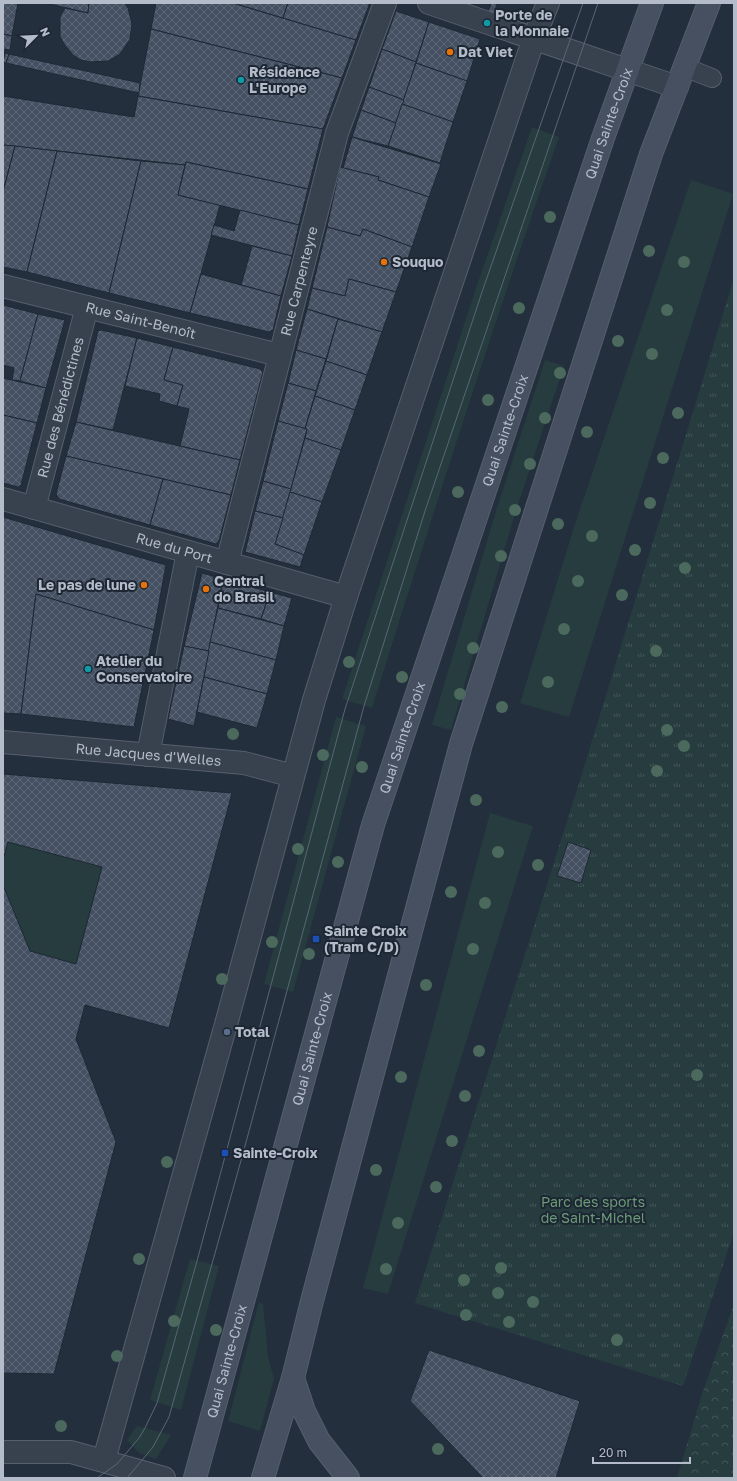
<svg xmlns="http://www.w3.org/2000/svg" width="737" height="1481" font-family="'Golos Text',sans-serif">
  <style>
    .green { fill: #263c3f }
    .forest { fill: url(#forest-crowns) }
    .park { fill: url(#park-tufts) }
    .building { fill: url(#building-cross-hatch); stroke: #1f2835 }
    .lines { fill: none; stroke-linecap: round; stroke-linejoin: round }
    .service-casing { stroke: #565f6c; stroke-width: 20 }
    .minor-casing { stroke: #565f6c; stroke-width: 24 }
    .tertiary-casing { stroke: #565f6c; stroke-width: 24 }
    .secondary-casing { stroke: #565f6c; stroke-width: 24 }
    .service { stroke: #38414e; stroke-width: 18 }
    .minor { stroke: #38414e; stroke-width: 22 }
    .tertiary { stroke: #38414e; stroke-width: 22 }
    .secondary { stroke: #465061; stroke-width: 22 }
    .tram { stroke: #5a6575; stroke-width: 1 }
    .tree { fill: #4b6a5d }
    .culture-dot { fill: #0f9aa8; stroke: #1d2633; stroke-width: 1.5 }
    .food-dot { fill: #e8710a; stroke: #1d2633; stroke-width: 1.5 }
    .transit-dot { fill: #1a4fb4; stroke: #1d2633; stroke-width: 1.5 }
    .service-dot { fill: #5c6f8a; stroke: #1d2633; stroke-width: 1.5 }
    .labels { text-anchor: middle; stroke-width: 4; stroke-linejoin: round; paint-order: stroke }
    .poi-label { font-size: 14px; font-weight: bold; fill: #b4bcc9; stroke: #1d2633; text-anchor: start }
    .street-label { font-size: 14px; fill: #b4bcc9; stroke: #1d2633 }
    .park-label { font-size: 14px; fill: #6b9a76; stroke: #1d2633 }
  </style>
  <defs>
    <pattern id="forest-crowns" width="20" height="18" patternUnits="userSpaceOnUse"><rect width="20" height="18" fill="#263c3f"/><path d="M2 6a3 3 0 1 1 6 0M12 15a3 3 0 1 1 6 0" fill="none" stroke="#435659"/></pattern>
    <pattern id="park-tufts" width="24" height="20" patternUnits="userSpaceOnUse"><rect width="24" height="20" fill="#263c3f"/><path d="M3 7l-1-3M5 7V3M7 7l1-3M15 17l-1-3M17 17v-4M19 17l1-3" fill="none" stroke="#435659"/></pattern>
    <pattern id="building-cross-hatch" width="8" height="8" patternUnits="userSpaceOnUse"><rect width="8" height="8" fill="#455162"/><path d="M0 0l8 8M0 8l8-8" fill="none" stroke="#5d6877"/></pattern>
  </defs>
  <rect width="100%" height="100%" fill="#242f3e"/>
  <g class="green">
    <path d="M532 127 559 137C493 326 432 516 372 708L342 699 476 288Z"/>
    <polygon points="691,180 733,194 569,717 520,703 574,527"/>
    <polygon points="545,360 564,366 514,517 451,730 432,725 496,511"/>
    <polygon points="336,717 366,726 293,992 264,984"/>
    <polygon points="490,813 533,826 388,1294 363,1288"/>
    <polygon points="8,842 102,867 76,964 30,951 3,885 3,860"/>
    <polygon points="190,1259 219,1266 181,1410 150,1400"/>
    <polygon points="259,1302 263,1304 268,1356 274,1379 260,1431 228,1421"/>
    <polygon points="137,1426 171,1435 156,1459 139,1453 127,1440"/>
  </g>
  <polygon class="forest" points="734,1304 734,1478 677,1478 702,1394"/>
  <polygon class="park" points="734,278 734,1232 683,1386 415,1303 580,780"/>
  <g class="building">
    <polygon points="3,3 18,3 12,36 3,34"/>
    <polygon points="51,3 89,3 88,13 50,4"/>
    <polygon points="89,3 124,3 128,8 132,24 130,39 120,54 108,61 90,62 81,60 73,55 64,44 60,36 60,17 65,8 88,13"/>
    <polygon points="156,3 233,3 356,40 342,78 151,29"/>
    <polygon points="233,3 288,3 283,18"/>
    <polygon points="288,3 369,3 369,5 356,40 283,18"/>
    <polygon points="489,3 497,3 494,15 488,12 491,4"/>
    <polygon points="396,11 429,22 416,62 382,49"/>
    <polygon points="429,22 480,39 467,81 416,63"/>
    <polygon points="151,29 342,78 323,129 138,96"/>
    <polygon points="3,34 12,36 10,50 5,49 3,63"/>
    <polygon points="382,49 416,62 404,100 369,87"/>
    <polygon points="5,53 9,54 6,63 3,62"/>
    <polygon points="9,54 140,83 139,93 6,63"/>
    <polygon points="416,63 467,81 453,122 402,104"/>
    <polygon points="369,87 404,100 396,123 361,110"/>
    <polygon points="3,96 134,117 138,96 323,129 308,189 186,162 185,165 3,145"/>
    <polygon points="402,104 453,122 440,163 388,146"/>
    <polygon points="361,110 396,123 388,146 352,137"/>
    <polygon points="352,137 441,164 429,197 378,180 379,177 343,168"/>
    <polygon points="3,145 15,146 3,192"/>
    <polygon points="15,146 57,151 27,272 3,267 3,192"/>
    <polygon points="57,151 141,161 109,293 27,272"/>
    <polygon points="141,161 185,165 178,195 220,205 190,313 109,293"/>
    <polygon points="186,162 308,189 299,225 178,195"/>
    <polygon points="340,167 379,177 378,180 429,197 412,247 363,229 360,236 327,227"/>
    <polygon points="240,210 299,225 292,256 211,235 214,225 234,231"/>
    <polygon points="327,227 360,236 363,229 412,247 396,292 349,279 345,296 312,288"/>
    <polygon points="252,246 292,256 281,296 241,285"/>
    <polygon points="201,274 281,296 273,330 269,332 190,313"/>
    <polygon points="349,279 396,292 382,332 307,309 312,288 345,296"/>
    <polygon points="3,305 38,314 20,381 12,380 14,368 3,365"/>
    <polygon points="307,309 338,319 326,359 296,350"/>
    <polygon points="38,314 65,320 46,388 20,381"/>
    <polygon points="338,319 382,332 367,375 326,361"/>
    <polygon points="101,330 137,338 113,430 76,422 98,331"/>
    <polygon points="137,338 173,347 164,380 183,385 177,406 159,401 160,394 125,386"/>
    <polygon points="173,347 260,369 263,372 240,460 180,446 189,409 177,406 183,385 164,380"/>
    <polygon points="296,350 326,359 316,391 288,383"/>
    <polygon points="326,361 367,375 355,410 315,396"/>
    <polygon points="3,378 46,388 37,423 3,415"/>
    <polygon points="288,383 316,391 305,429 278,421"/>
    <polygon points="315,396 355,410 341,450 305,438 307,429 305,429"/>
    <polygon points="3,415 37,423 21,485 18,487 3,483"/>
    <polygon points="278,421 307,429 291,489 263,481"/>
    <polygon points="76,422 240,460 231,495 66,456"/>
    <polygon points="305,438 341,450 322,502 290,492"/>
    <polygon points="66,456 163,479 150,525 59,499 56,494"/>
    <polygon points="163,479 231,495 219,541 216,544 150,525"/>
    <polygon points="263,481 291,489 283,518 255,511"/>
    <polygon points="290,492 322,502 304,555 275,544"/>
    <polygon points="255,511 283,518 275,544 304,555 300,567 245,552"/>
    <polygon points="3,517 166,565 154,630 36,594 21,714 3,713"/>
    <polygon points="202,573 223,579 209,651 184,646"/>
    <polygon points="223,579 270,592 261,619 218,608"/>
    <polygon points="270,592 292,598 284,626 261,619"/>
    <polygon points="36,594 154,630 134,727 21,714"/>
    <polygon points="218,608 284,626 276,660 210,642"/>
    <polygon points="210,642 276,660 267,694 204,677"/>
    <polygon points="184,646 209,651 194,726 168,719"/>
    <polygon points="204,677 267,694 257,728 197,712"/>
    <polygon points="3,774 232,793 169,1028 85,1005 76,1039 116,1142 54,1374 3,1373 3,885 30,951 76,964 102,867 8,842 3,860"/>
    <polygon points="568,842 591,850 581,883 557,876"/>
    <polygon points="429,1350 580,1401 556,1478 483,1478 410,1401"/>
  </g>
  <g class="lines">
    <defs>
      <polyline id="service" points="684,67 712,78"/>
      <g id="minor">
        <polyline points="429,3 677,87"/>
        <path id="s1" d="M3 286 279 355"/>
        <path id="s2" d="M3 499 346 597"/>
        <path id="s3" d="M34 508 87 307"/>
        <path id="s4" d="M227 563 337 133 385 3"/>
        <path id="s5" d="M3 742 244 763 293 776"/>
        <polyline points="148,755 188,552"/>
        <polyline points="104,1460 228,1017 314,700 346,597 534,38 548,3"/>
      </g>
      <polyline id="tertiary" points="3,1452 71,1452 164,1478"/>
      <g id="secondary">
        <polyline points="293,1378 304,1411 319,1441 348,1478"/>
        <path id="s6" d="M195 1478 373 825 603 138 652 3"/>
        <polyline points="263,1478 293,1378 312,1301 461,744 651,154 709,3"/>
      </g>
    </defs>
    <use href="#service" class="service-casing"/>
    <use href="#minor" class="minor-casing"/>
    <use href="#tertiary" class="tertiary-casing"/>
    <use href="#secondary" class="secondary-casing"/>
    <use href="#service" class="service"/>
    <use href="#minor" class="minor"/>
    <use href="#tertiary" class="tertiary"/>
    <use href="#secondary" class="secondary"/>
    <g class="tram">
      <polyline points="97,1478 117,1464 139,1438 145,1428 157,1403 197,1261 345,709 482,292 583,3"/>
      <polyline points="127,1478 153,1447 169,1417 242,1157 364,706 425,511 598,3"/>
    </g>
  </g>
  <g class="tree">
    <circle cx="550" cy="217" r="6"/>
    <circle cx="649" cy="251" r="6"/>
    <circle cx="684" cy="262" r="6"/>
    <circle cx="519" cy="308" r="6"/>
    <circle cx="667" cy="310" r="6"/>
    <circle cx="618" cy="341" r="6"/>
    <circle cx="652" cy="354" r="6"/>
    <circle cx="560" cy="373" r="6"/>
    <circle cx="488" cy="400" r="6"/>
    <circle cx="678" cy="413" r="6"/>
    <circle cx="545" cy="418" r="6"/>
    <circle cx="587" cy="432" r="6"/>
    <circle cx="663" cy="458" r="6"/>
    <circle cx="530" cy="464" r="6"/>
    <circle cx="458" cy="492" r="6"/>
    <circle cx="650" cy="503" r="6"/>
    <circle cx="515" cy="510" r="6"/>
    <circle cx="558" cy="524" r="6"/>
    <circle cx="592" cy="536" r="6"/>
    <circle cx="635" cy="550" r="6"/>
    <circle cx="501" cy="556" r="6"/>
    <circle cx="685" cy="568" r="6"/>
    <circle cx="578" cy="581" r="6"/>
    <circle cx="622" cy="595" r="6"/>
    <circle cx="564" cy="629" r="6"/>
    <circle cx="473" cy="648" r="6"/>
    <circle cx="656" cy="651" r="6"/>
    <circle cx="349" cy="662" r="6"/>
    <circle cx="402" cy="677" r="6"/>
    <circle cx="548" cy="682" r="6"/>
    <circle cx="460" cy="694" r="6"/>
    <circle cx="502" cy="707" r="6"/>
    <circle cx="667" cy="730" r="6"/>
    <circle cx="233" cy="734" r="6"/>
    <circle cx="684" cy="746" r="6"/>
    <circle cx="323" cy="755" r="6"/>
    <circle cx="362" cy="767" r="6"/>
    <circle cx="657" cy="771" r="6"/>
    <circle cx="476" cy="800" r="6"/>
    <circle cx="298" cy="849" r="6"/>
    <circle cx="498" cy="852" r="6"/>
    <circle cx="338" cy="862" r="6"/>
    <circle cx="538" cy="865" r="6"/>
    <circle cx="451" cy="892" r="6"/>
    <circle cx="485" cy="903" r="6"/>
    <circle cx="272" cy="942" r="6"/>
    <circle cx="473" cy="949" r="6"/>
    <circle cx="309" cy="954" r="6"/>
    <circle cx="222" cy="979" r="6"/>
    <circle cx="426" cy="985" r="6"/>
    <circle cx="479" cy="1051" r="6"/>
    <circle cx="697" cy="1075" r="6"/>
    <circle cx="401" cy="1077" r="6"/>
    <circle cx="465" cy="1096" r="6"/>
    <circle cx="452" cy="1141" r="6"/>
    <circle cx="167" cy="1162" r="6"/>
    <circle cx="376" cy="1170" r="6"/>
    <circle cx="436" cy="1187" r="6"/>
    <circle cx="398" cy="1223" r="6"/>
    <circle cx="139" cy="1259" r="6"/>
    <circle cx="501" cy="1268" r="6"/>
    <circle cx="386" cy="1269" r="6"/>
    <circle cx="464" cy="1280" r="6"/>
    <circle cx="498" cy="1293" r="6"/>
    <circle cx="533" cy="1302" r="6"/>
    <circle cx="466" cy="1315" r="6"/>
    <circle cx="174" cy="1321" r="6"/>
    <circle cx="509" cy="1322" r="6"/>
    <circle cx="216" cy="1330" r="6"/>
    <circle cx="617" cy="1340" r="6"/>
    <circle cx="117" cy="1356" r="6"/>
    <circle cx="61" cy="1426" r="6"/>
    <circle cx="438" cy="1449" r="6"/>
  </g>
  <g class="culture-dot">
    <circle cx="487" cy="23" r="4"/>
    <circle cx="241" cy="80" r="4"/>
    <circle cx="88" cy="669" r="4"/>
  </g>
  <g class="food-dot">
    <circle cx="450" cy="52" r="4"/>
    <circle cx="384" cy="262" r="4"/>
    <circle cx="144" cy="585" r="4"/>
    <circle cx="206" cy="589" r="4"/>
  </g>
  <g class="transit-dot">
    <rect x="312" y="935" width="8" height="8" rx="2"/>
    <rect x="221" y="1149" width="8" height="8" rx="2"/>
  </g>
  <circle class="service-dot" cx="227" cy="1032" r="4"/>
  <g class="labels">
    <g class="poi-label">
      <text x="495" y="20">Porte de<tspan x="495" dy="16">la Monnaie</tspan></text>
      <text x="458" y="57">Dat Viet</text>
      <text x="249" y="77">Résidence<tspan x="249" dy="16">L'Europe</tspan></text>
      <text x="392" y="267">Souquo</text>
      <text x="214" y="586">Central<tspan x="214" dy="16">do Brasil</tspan></text>
      <text x="136" y="590" text-anchor="end">Le pas de lune</text>
      <text x="96" y="666">Atelier du<tspan x="96" dy="16">Conservatoire</tspan></text>
      <text x="324" y="936">Sainte Croix<tspan x="324" dy="16">(Tram C/D)</tspan></text>
      <text x="235" y="1037">Total</text>
      <text x="233" y="1158">Sainte-Croix</text>
    </g>
    <g class="street-label">
      <text dy="5" stroke="none"><textPath href="#s6" startOffset="1417">Quai Sainte-Croix</textPath></text>
      <text dy="5" stroke="none"><textPath href="#s4" startOffset="291">Rue Carpenteyre</textPath></text>
      <text dy="5" stroke="none"><textPath href="#s1" startOffset="142">Rue Saint-Benoît</textPath></text>
      <text dy="5" stroke="none"><textPath href="#s3" startOffset="104">Rue des Bénédictines</textPath></text>
      <text dy="5" stroke="none"><textPath href="#s6" startOffset="1093">Quai Sainte-Croix</textPath></text>
      <text dy="5" stroke="none"><textPath href="#s2" startOffset="178">Rue du Port</textPath></text>
      <text dy="5" stroke="none"><textPath href="#s6" startOffset="769">Quai Sainte-Croix</textPath></text>
      <text dy="5" stroke="none"><textPath href="#s5" startOffset="146">Rue Jacques d'Welles</textPath></text>
      <text dy="5" stroke="none"><textPath href="#s6" startOffset="445">Quai Sainte-Croix</textPath></text>
      <text dy="5" stroke="none"><textPath href="#s6" startOffset="121">Quai Sainte-Croix</textPath></text>
    </g>
    <g class="park-label">
      <text x="593" y="1207">Parc des sports<tspan x="593" dy="16">de Saint-Michel</tspan></text>
    </g>
  </g>
  <rect width="737" height="1481" fill="none" stroke="#b4bcc9" stroke-width="8"/>
  <g transform="translate(36 36) rotate(66)" stroke="#1d2633" stroke-width="3" paint-order="stroke">
  <path d="M0-3L7 15L0 10L-7 15Z" fill="#b4bcc9"/>
  <text y="-6" font-size="11" font-weight="bold" text-anchor="middle" fill="#b4bcc9">N</text>
  </g>
  <path d="M593 1457v6h97v-6" fill="none" stroke="#b4bcc9" stroke-width="2"/>
  <text x="599" y="1457" font-size="12" fill="#b4bcc9" stroke="#1d2633" stroke-width="3" paint-order="stroke">20 m</text>
</svg>
